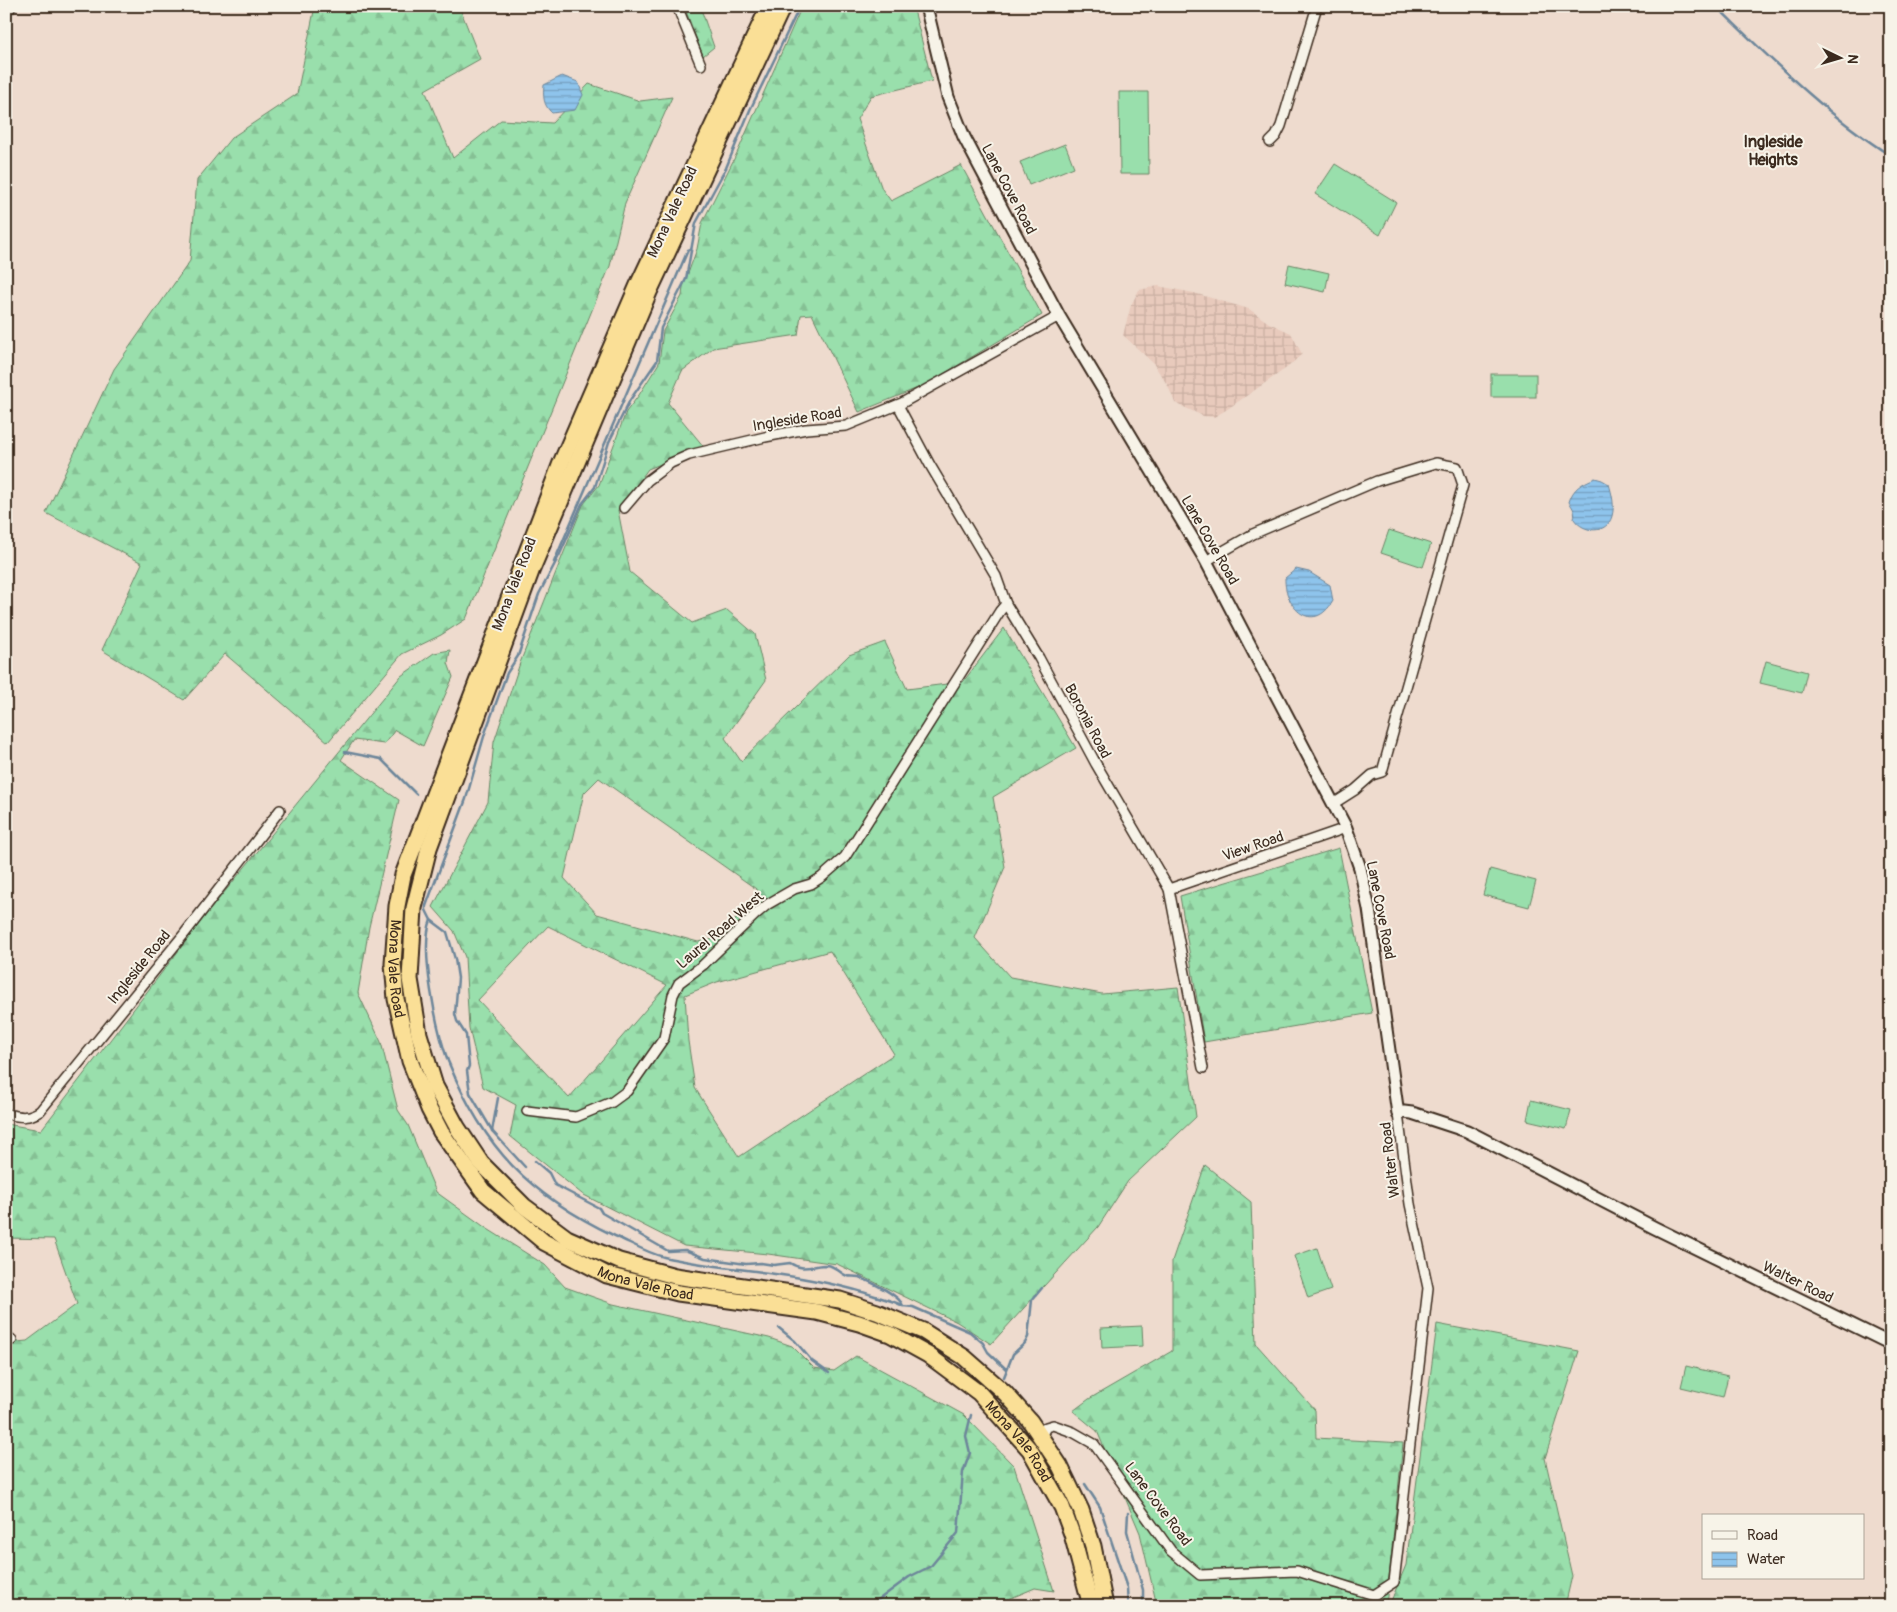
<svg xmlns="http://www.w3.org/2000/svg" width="1897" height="1612" font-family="Pangolin,sans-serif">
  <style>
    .industrial { fill: url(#industrial-grid) }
    .forest { fill: url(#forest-firs); stroke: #6a8465; fill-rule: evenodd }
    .pitch { fill: #99dfac; stroke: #6a8465 }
    .water { fill: url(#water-rules); stroke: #6d869a }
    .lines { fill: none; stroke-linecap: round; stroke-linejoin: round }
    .stream { stroke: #6d869a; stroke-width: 2.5 }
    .minor-casing { stroke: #3b2a1e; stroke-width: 12 }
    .tertiary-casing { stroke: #3b2a1e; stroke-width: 15 }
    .trunk-casing { stroke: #3b2a1e; stroke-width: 19 }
    .minor { stroke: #f7f3e8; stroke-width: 9 }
    .tertiary { stroke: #f7f3e8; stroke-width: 11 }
    .trunk { stroke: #fadf96; stroke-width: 15 }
    .labels { text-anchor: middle; stroke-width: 4; stroke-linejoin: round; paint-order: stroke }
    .street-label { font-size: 15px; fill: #3b2a1e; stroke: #f7f3e8 }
    .neighbourhood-label { font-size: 16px; font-weight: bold; fill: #3b2a1e; stroke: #f7f3e8 }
  </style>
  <defs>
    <pattern id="industrial-grid" width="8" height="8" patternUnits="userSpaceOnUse" patternTransform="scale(1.25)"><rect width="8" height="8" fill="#e8cabc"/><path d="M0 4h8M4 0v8" fill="none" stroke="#c8aea1"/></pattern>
    <pattern id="forest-firs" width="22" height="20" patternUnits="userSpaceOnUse" patternTransform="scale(1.25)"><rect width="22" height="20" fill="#99dfac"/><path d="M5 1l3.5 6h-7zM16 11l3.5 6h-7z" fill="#85c094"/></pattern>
    <pattern id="water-rules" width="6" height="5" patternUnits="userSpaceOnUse" patternTransform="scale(1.25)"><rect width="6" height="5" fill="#8ec4ec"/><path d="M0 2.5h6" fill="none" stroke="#759fbf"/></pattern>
  </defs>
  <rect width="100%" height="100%" fill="#eedbce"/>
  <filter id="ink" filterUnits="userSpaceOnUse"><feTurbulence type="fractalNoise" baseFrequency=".02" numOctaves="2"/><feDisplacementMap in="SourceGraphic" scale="10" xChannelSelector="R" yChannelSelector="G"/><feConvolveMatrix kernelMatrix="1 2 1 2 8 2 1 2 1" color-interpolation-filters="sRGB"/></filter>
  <g filter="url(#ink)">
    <polygon class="industrial" points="1158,286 1194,293 1249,309 1269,323 1291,333 1302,354 1288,367 1226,410 1214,417 1203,416 1175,403 1168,386 1153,363 1123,335 1131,305 1139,290"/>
    <g class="forest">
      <polygon points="315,6 459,6 480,59 425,90 453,158 501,120 552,123 589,84 640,101 672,97 625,203 610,266 466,619 441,635 402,654 328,742 225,654 184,700 102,650 142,563 46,513 114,369 190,261 197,180 231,138 297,94"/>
      <polygon points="684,6 700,6 714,47 703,56"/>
      <path d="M802 6H913L932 81 871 96 857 119 882 189 891 201 961 165 1042 315 925 385 859 412 812 314 801 315 798 335 713 348 682 371 668 403 704 447 648 469 618 510 630 572 692 623 727 610 755 634 766 680 725 738 741 761 849 655 885 642 907 689 963 682 1004 628 1076 748 993 797 1005 867 975 938 1010 977 1102 994 1178 987 1196 1117 1128 1181 1098 1227 991 1344 957 1322 837 1264 768 1254 684 1246 582 1194 510 1136 516 1105 483 1087 469 1028 465 957 454 931 433 907 488 802 494 742 520 663 556 572 583 505 599 485 626 412 639 395 659 363 663 331 682 296 683 287 697 249 702 223 738 151ZM599 778 759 891 720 938 698 942 597 914 564 878 584 793ZM548 926 667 985 569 1098 478 1000ZM830 951 894 1054 739 1157 695 1088 688 1041 685 995 717 982Z"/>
      <polygon points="450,650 448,663 453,677 423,746 395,730 384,744 354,740 341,760 399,800 369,927 358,993 381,1042 398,1110 408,1125 436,1192 486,1228 545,1265 565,1287 613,1304 769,1338 792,1346 814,1368 834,1371 856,1356 964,1415 1014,1466 1054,1591 1035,1588 992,1606 6,1606 6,1343 27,1341 77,1304 54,1239 6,1238 6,1124 41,1130 209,911 401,676 434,653"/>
      <polygon points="1339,848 1372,1013 1204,1042 1180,896"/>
      <polygon points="1205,1165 1251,1202 1256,1344 1315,1410 1316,1438 1403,1443 1386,1606 1157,1606 1140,1533 1097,1431 1073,1411 1089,1399 1172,1351 1172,1261"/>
      <polygon points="1437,1324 1579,1351 1545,1458 1572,1576 1565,1606 1389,1606 1406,1565"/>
    </g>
    <g class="pitch">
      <polygon points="1119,92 1148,92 1149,174 1120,174"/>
      <polygon points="1065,144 1074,167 1029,185 1020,162"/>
      <polygon points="1335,164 1396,202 1380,235 1315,194"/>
      <polygon points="1289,264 1329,273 1325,292 1285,283"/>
      <rect x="1491" y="374" width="45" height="23"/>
      <polygon points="1389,530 1431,544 1423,567 1381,553"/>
      <polygon points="1766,661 1807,672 1802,693 1760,683"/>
      <polygon points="1490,869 1536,881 1529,907 1483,895"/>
      <polygon points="1531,1100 1571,1110 1566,1129 1527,1120"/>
      <polygon points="1317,1248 1331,1290 1308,1298 1294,1256"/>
      <polygon points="1142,1326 1143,1346 1102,1348 1101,1328"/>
      <polygon points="1686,1366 1728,1376 1723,1397 1681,1387"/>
    </g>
    <g class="water">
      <path d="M562 76 578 82 583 95 575 110 552 113C543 105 543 96 544 85Z"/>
      <path d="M1595 478 1602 480 1609 484C1612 494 1615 506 1612 516 1607 535 1583 533 1574 519 1576 512 1573 508 1569 502 1573 488 1581 484 1595 478Z"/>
      <path d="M1296 569 1309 572 1330 585 1333 601C1313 635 1284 608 1285 578Z"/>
    </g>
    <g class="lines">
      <g class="stream">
        <path d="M1716 6C1771 59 1826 115 1891 156"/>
        <polyline points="554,562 688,250 691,249"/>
        <polyline points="345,752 381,759 416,794"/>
        <path d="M431 920C419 949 437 1031 448 1061 484 1149 529 1195 615 1236 631 1243 647 1253 664 1257 698 1265 734 1268 768 1273 805 1278 840 1284 875 1296 884 1299 895 1301 903 1306L913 1307 970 1332 983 1343 988 1352 1006 1369"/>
        <polyline points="492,1131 498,1098"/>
        <path d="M535 1161 549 1173 555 1185 599 1208 602 1213 668 1251 685 1250 705 1258 746 1264 761 1263 774 1265 790 1263C804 1272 812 1265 827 1265 836 1266 839 1273 847 1276 851 1277 855 1276 859 1277 870 1282 899 1294 903 1306"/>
        <polyline points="525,1167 493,1132 470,1093 467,1071 469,1066 466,1035 457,1021 455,1014 458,978 455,959 447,932 431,920 426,910 426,906 466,799 485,733 507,673 518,656 539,594 560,554 582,504 595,487 609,442 630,400 657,361 661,328 686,279 696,223 726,168 750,110 800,6"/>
        <polyline points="779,1328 795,1341 812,1361 829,1373"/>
        <polyline points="1004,1377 1013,1354 1025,1343 1028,1337 1032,1300 1042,1288"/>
        <polyline points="1085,1484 1100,1507 1127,1588 1128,1606"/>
        <polyline points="1128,1513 1127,1531 1143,1590 1143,1606"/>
        <polyline points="870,1606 909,1577 931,1566 958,1533 963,1472 970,1453 966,1436 971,1415"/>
      </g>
      <defs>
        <g id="minor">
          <polyline points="677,6 701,65"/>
          <polyline points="1270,142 1276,136 1281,126 1317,6"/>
          <polyline points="898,405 930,465 996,576 1006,604 1039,658 1096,764 1169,889 1203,1068"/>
          <polyline points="624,508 647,481 671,463 689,455 765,437 806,429 846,426 902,403 1059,316"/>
          <polyline points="1206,561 1253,534 1377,481 1436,463 1457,467 1463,485 1382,772 1372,775 1355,790 1333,804"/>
          <polyline points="1169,889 1346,828"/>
          <polyline points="527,1111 576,1117 612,1102 627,1091 664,1038 673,995 679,983 703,965 756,914 768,904 794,889 811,884 822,877 845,857 1000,611 1006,604"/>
          <path d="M6 1114C20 1117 28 1119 40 1111L185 933 280 810"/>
          <polyline points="6,1335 12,1340"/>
          <polyline points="1041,1436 1046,1427 1053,1425 1073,1432 1094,1444 1171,1551 1200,1575 1297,1571 1374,1595 1394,1582 1428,1288 1410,1204 1398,1114"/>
        </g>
        <g id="tertiary">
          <polyline points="926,6 948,97 964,137 1059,316 1206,561 1346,828 1360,868 1369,909 1398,1114 1404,1112 1412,1113 1467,1131 1655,1228 1891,1344"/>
          <polyline points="6,10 10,6"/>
        </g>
        <g id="trunk">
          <path id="s1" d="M769 6 638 285 561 463 403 875 397 906 393 964 396 999 410 1061 429 1109 441 1132 483 1191 544 1242 607 1275 678 1293 817 1312 859 1323 890 1334 928 1355 979 1393 1030 1450 1062 1507 1072 1534 1091 1606"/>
          <polyline points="783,6 649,292 532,569 429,848 414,908 410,979 419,1034 435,1086 457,1127 481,1163 524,1206 567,1238 619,1261 675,1276 840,1300 877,1312 923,1331 964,1357 1005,1393 1030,1421 1060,1466 1081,1510 1093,1546 1105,1606"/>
        </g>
      </defs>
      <use href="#minor" class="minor-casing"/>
      <use href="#tertiary" class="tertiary-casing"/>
      <use href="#trunk" class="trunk-casing"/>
      <use href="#minor" class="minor"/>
      <use href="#tertiary" class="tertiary"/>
      <use href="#trunk" class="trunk"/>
    </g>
  </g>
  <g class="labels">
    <g class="street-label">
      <text transform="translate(1009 189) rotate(62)" y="5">Lane Cove Road</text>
      <text transform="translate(672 212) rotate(-65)" y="5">Mona Vale Road</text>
      <text transform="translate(797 419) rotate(-9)" y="5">Ingleside Road</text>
      <text transform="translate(1210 540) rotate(60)" y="5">Lane Cove Road</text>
      <text transform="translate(514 584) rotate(-69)" y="5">Mona Vale Road</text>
      <text transform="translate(1088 721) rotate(62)" y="5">Boronia Road</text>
      <text transform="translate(1253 846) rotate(-19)" y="5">View Road</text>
      <text transform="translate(1381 910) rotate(79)" y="5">Lane Cove Road</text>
      <text transform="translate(720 930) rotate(-41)" y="5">Laurel Road West</text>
      <text transform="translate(139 967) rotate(-51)" y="5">Ingleside Road</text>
      <text dy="5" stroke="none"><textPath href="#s1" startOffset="1038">Mona Vale Road</textPath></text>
      <text transform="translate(1390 1160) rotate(-97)" y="5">Walter Road</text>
      <text dy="5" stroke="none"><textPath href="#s1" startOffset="1472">Mona Vale Road</textPath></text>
      <text transform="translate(1798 1282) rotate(26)" y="5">Walter Road</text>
      <text dy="5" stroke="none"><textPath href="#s1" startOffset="1892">Mona Vale Road</textPath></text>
      <text transform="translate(1158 1504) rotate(53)" y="5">Lane Cove Road</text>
    </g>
    <g class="neighbourhood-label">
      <text x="1773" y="147">Ingleside<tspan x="1773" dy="18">Heights</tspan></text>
    </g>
  </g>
  <rect width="1897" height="1612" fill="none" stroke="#f7f3e8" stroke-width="25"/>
  <rect x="12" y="12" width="1872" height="1587" fill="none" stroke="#3b2a1e" stroke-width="2" filter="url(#ink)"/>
  <rect x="1702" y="1514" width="162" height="65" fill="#f7f3e8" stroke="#aca397"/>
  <rect x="1712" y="1531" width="25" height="8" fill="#f7f3e8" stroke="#aca397"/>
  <text x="1747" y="1540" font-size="15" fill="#3b2a1e">Road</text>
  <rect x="1712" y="1552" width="25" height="15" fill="url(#water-rules)" stroke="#aca397"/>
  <text x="1747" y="1564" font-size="15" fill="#3b2a1e">Water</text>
  <g transform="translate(1840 58) rotate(95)" stroke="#f7f3e8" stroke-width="4" paint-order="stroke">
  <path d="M0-4L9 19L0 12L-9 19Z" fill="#3b2a1e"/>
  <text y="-8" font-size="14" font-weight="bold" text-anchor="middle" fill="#3b2a1e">N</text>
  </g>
</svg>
